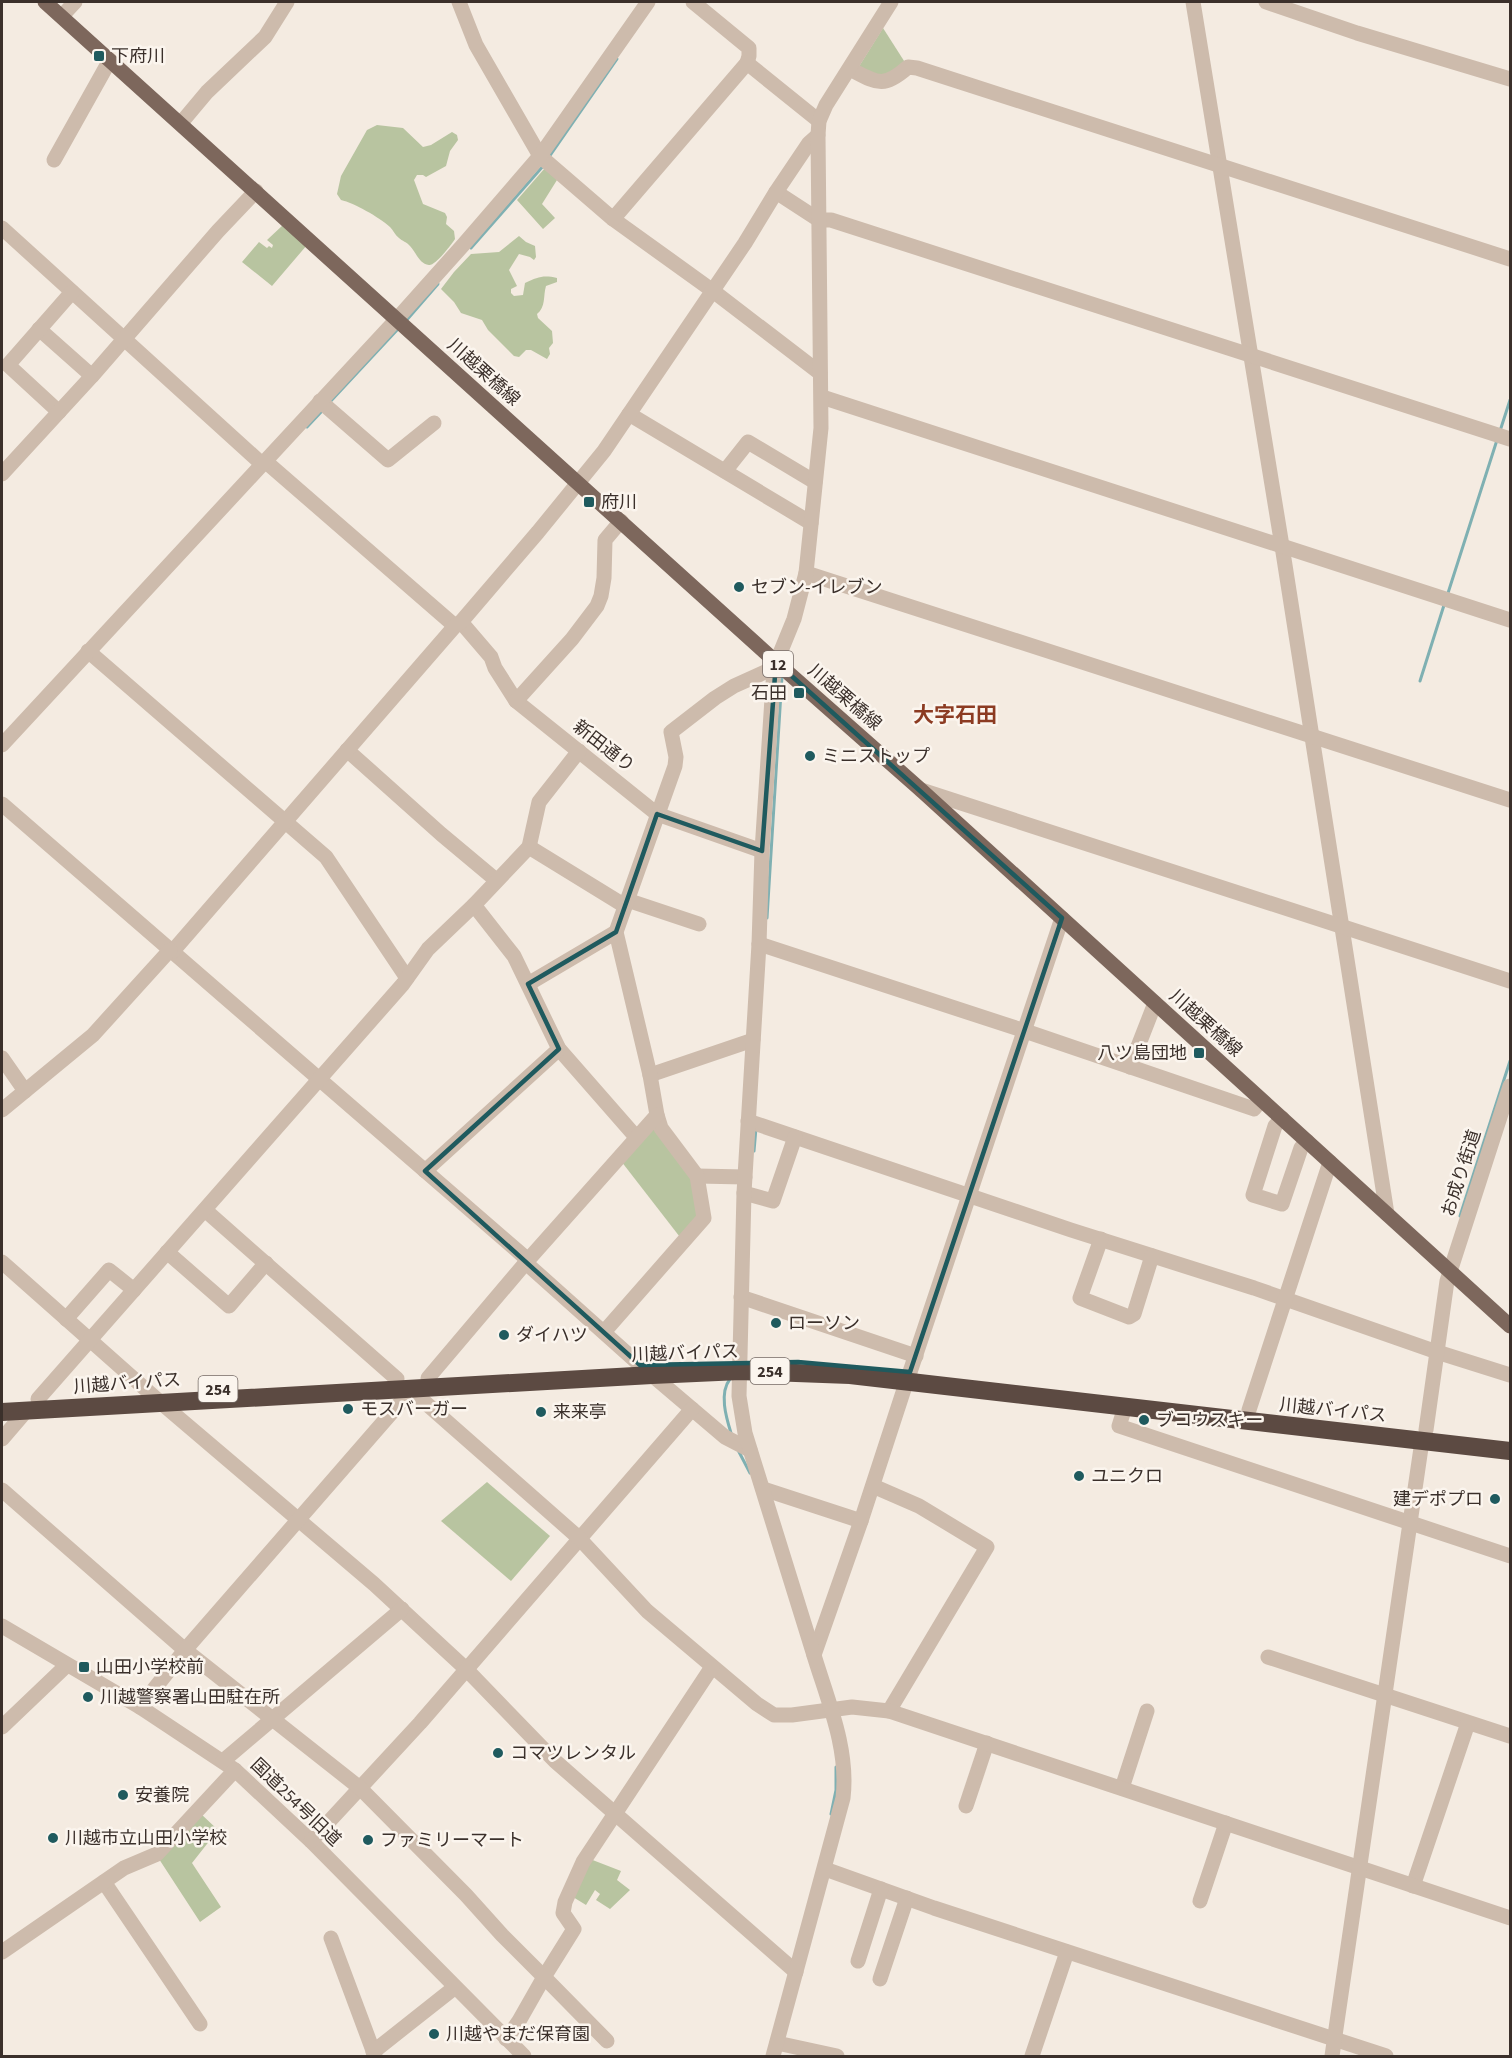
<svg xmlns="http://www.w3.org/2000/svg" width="1512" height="2058" font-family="'Source Sans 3','Noto Sans JP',sans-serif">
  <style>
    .green { fill: #b8c4a0 }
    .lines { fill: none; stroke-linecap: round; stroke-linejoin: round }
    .stream { stroke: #7fb0b2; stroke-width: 3 }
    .minor { stroke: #cdbbac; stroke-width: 15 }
    .major { stroke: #7d675c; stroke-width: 15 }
    .highway { stroke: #5c4a42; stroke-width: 18 }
    .marked { fill: none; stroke: #1f5a5e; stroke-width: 4.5; stroke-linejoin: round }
    .poi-dot { fill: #1f5a5e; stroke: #fbf5ee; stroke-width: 2 }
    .labels { text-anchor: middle; stroke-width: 5; stroke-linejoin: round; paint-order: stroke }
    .shield { fill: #fbf5ee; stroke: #756b66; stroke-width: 1.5 }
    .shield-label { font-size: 16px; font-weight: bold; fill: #3b302b }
    .poi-label { font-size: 18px; fill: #3b302b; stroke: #fbf5ee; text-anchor: start }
    .street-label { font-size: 18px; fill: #3b302b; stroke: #fbf5ee }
    .quarter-label { font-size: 21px; font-weight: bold; fill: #8c3b22; stroke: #fbf5ee }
  </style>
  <rect width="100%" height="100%" fill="#f4ebe1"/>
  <g class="green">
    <polygon points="883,28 906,64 880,79 858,68"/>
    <path d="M377 125 403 128 423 147 431 145 452 132 457 135 458 140 450 151 446 166 426 177 423 175H417L414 180 423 204 445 213 447 217 446 224 454 231 455 239C451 245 435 266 429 265 419 264 416 252 410 246 407 242 402 241 399 238 395 235 393 230 390 227 379 217 354 203 341 200L337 194 341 176 367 130Z"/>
    <polygon points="545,168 557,180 542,204 555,218 543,229 517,200"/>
    <polygon points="283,225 307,245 272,286 242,262 259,242 267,248 269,246 272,248 273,245 267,240"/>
    <path d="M519 236 526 242 535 246 536 257 534 260 530 257 519 254 509 270 517 286 511 289V293L514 296 523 295 525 283C538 277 543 275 557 278V282L546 286C543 296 546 307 537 314L538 318 552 331 553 343 549 348 550 354 547 359 531 350H526L519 357 514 356 488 330 482 320 461 313 454 302 441 289 454 272 471 254 499 252Z"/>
    <polygon points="653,1124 693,1177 702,1218 683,1241 621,1161"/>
    <polygon points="487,1482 550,1536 511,1581 441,1521"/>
    <polygon points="200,1813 218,1830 192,1863 221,1907 200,1922 159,1859"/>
    <polygon points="590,1859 621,1871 617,1880 630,1890 610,1909 596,1900 600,1894 595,1890 586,1905 573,1897"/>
  </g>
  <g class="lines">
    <g class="stream">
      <polyline points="549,157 617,59"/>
      <polyline points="471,248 544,165"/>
      <polyline points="405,322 438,284"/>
      <polyline points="329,403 398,329"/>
      <polyline points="307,427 323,410"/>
      <polyline points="1500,431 1510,400"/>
      <polyline points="1448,593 1497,440"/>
      <polyline points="1420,681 1445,602"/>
      <polyline points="767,918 782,676"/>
      <polyline points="754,1151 756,1128"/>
      <polyline points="1460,1216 1510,1061"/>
      <path d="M730 1379C719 1393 726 1417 731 1433"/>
      <polyline points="738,1450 750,1473"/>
      <polyline points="831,1814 836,1790 836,1767"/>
    </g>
    <g class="minor">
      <polyline points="459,2 476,45 540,156 613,219 713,291 820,373"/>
      <polyline points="693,2 749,48 749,56 747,63"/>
      <polyline points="1193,2 1282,546 1387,1214"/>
      <polyline points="1266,2 1357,33 1510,79"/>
      <polyline points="62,16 75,2"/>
      <path d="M850 69C877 83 883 89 908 67L917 68 1510 259"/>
      <polyline points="181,123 207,92 265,37 287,2"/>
      <polyline points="54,160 110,60"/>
      <polyline points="776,192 819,220 831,220 1510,439"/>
      <polyline points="613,219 747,63 819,121"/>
      <polyline points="2,228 262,464"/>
      <polyline points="39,329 92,376"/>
      <polyline points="822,397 1510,620"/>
      <polyline points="320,401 388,460 434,423"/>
      <polyline points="59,412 8,365 72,292"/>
      <polyline points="629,414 811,523"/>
      <polyline points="265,461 455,626"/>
      <polyline points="725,471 748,442 815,482"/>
      <polyline points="2,474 92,376 218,231 256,191"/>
      <polyline points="806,573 1510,800"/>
      <polyline points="461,622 491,657 495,668 516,701 657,814 762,851"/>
      <polyline points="88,651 326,857 407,978"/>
      <polyline points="516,701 572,639 597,606 601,596 604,578 605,540 621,521"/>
      <polyline points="2,745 396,320 464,244 540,156 648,2"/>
      <polyline points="347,750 441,834 496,880"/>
      <polyline points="921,790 1510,981"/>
      <polyline points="2,804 528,1260"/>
      <polyline points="529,847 625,906"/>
      <polyline points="627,900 699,924"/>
      <polyline points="474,905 514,956 559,1049 636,1137"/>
      <polyline points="759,944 1025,1031 1254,1109 1261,1100"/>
      <polyline points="172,952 455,626 461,622 538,532 604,451 745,243 776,192 809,143 818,135"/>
      <polyline points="528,984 616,932"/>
      <polyline points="2,1058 25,1091"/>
      <polyline points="1130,1067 1155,1003"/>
      <polyline points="650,1075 753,1040"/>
      <polyline points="2,1110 93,1035 170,950"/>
      <polyline points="1282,1118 1275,1126 1253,1195 1282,1204 1301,1148 1307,1141"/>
      <polyline points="748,1121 1071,1230 1254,1288 1437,1352 1510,1375"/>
      <polyline points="425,1171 559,1049"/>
      <polyline points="697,1176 745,1177"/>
      <polyline points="744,1193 773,1201 795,1137"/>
      <polyline points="205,1210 397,1379"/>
      <polyline points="1101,1239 1080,1298 1129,1317 1134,1314 1152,1256"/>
      <polyline points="167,1252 229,1306 266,1263"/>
      <polyline points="2,1262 160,1402 374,1584 466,1669 555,1761 796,1972"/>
      <polyline points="526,1263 640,1365"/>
      <polyline points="741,1297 916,1356"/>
      <polyline points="66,1319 109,1270 134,1290"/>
      <polyline points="604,1332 704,1218 697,1176 661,1128 657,1115 650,1075 616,932 675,766 676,757 671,732 715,698 734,686 774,668"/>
      <polyline points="910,1372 1062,918"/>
      <polyline points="652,1375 725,1437 750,1450"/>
      <polyline points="428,1378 528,1260 657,1115"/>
      <polyline points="38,1399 403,984 428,949 474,905 529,847 539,802 579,751"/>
      <polyline points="1125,1407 1119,1426 1510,1556"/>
      <polyline points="1249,1410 1330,1162"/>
      <polyline points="1426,1430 1447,1281 1510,1086"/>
      <polyline points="2,1439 26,1411"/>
      <polyline points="873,1486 919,1506 987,1547 889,1711"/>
      <polyline points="763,1489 861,1521"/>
      <polyline points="2,1490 185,1650 140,1707"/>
      <polyline points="2,1626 140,1707 235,1770 311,1841 524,2056"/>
      <polyline points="814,1655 861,1521 907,1380"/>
      <polyline points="1268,1657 1510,1736"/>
      <polyline points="2,1727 67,1665"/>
      <polyline points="223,1761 402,1609"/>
      <polyline points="1122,1788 1147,1711"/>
      <polyline points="966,1806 987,1743"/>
      <polyline points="311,1841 420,1723 692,1409"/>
      <polyline points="825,1869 934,1908 1386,2056"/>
      <polyline points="104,1882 200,2024"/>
      <polyline points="1413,1886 1468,1723"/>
      <polyline points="1200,1901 1226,1823"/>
      <polyline points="331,1938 375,2056"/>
      <polyline points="2,1952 124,1868 157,1854 235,1770"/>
      <polyline points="858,1961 881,1889"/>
      <polyline points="880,1979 907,1898"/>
      <polyline points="506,2039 519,2021 544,1977 502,1935 466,1895 360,1788 185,1650 413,1388 420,1398 579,1538 647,1611 757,1704 774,1715 792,1715 852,1707 889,1711 1510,1918"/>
      <polyline points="607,2041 544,1977 574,1929 563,1913 565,1902 583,1862 712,1667"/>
      <polyline points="777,2043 837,2056"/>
      <polyline points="373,2052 454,1988"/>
      <path d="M773 2056 843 1798C849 1748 827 1699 813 1652 791 1579 768 1506 745 1433L739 1396 744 1193 759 944 762 851 774 668 794 619 806 573 821 428 818 135 819 121 826 105 891 2"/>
      <polyline points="1032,2056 1067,1952"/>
      <polyline points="1332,2056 1422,1441"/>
    </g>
    <polyline class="major" points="45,2 776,662 921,790 1510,1326"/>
    <polyline class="highway" points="2,1412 652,1375 740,1371 850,1375 1510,1451"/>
  </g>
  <path class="marked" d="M776 662 1062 918 910 1372 798 1362 640 1365 425 1171 559 1049 528 984 616 932 657 814 762 851Z"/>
  <g class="poi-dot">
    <rect x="93" y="50" width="12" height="12" rx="3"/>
    <rect x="583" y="496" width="12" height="12" rx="3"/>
    <circle cx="739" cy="587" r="6"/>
    <rect x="793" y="687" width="12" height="12" rx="3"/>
    <circle cx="810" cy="756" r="6"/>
    <rect x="1193" y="1047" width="12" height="12" rx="3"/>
    <circle cx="776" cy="1323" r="6"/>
    <circle cx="504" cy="1335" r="6"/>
    <circle cx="348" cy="1409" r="6"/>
    <circle cx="541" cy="1412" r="6"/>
    <circle cx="1144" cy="1420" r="6"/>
    <circle cx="1079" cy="1476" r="6"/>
    <circle cx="1495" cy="1499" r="6"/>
    <rect x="78" y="1661" width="12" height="12" rx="3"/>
    <circle cx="88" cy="1697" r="6"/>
    <circle cx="498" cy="1753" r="6"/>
    <circle cx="123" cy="1795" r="6"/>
    <circle cx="53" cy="1838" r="6"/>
    <circle cx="368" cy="1840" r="6"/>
    <circle cx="434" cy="2034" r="6"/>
  </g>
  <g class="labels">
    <g class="shield">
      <rect x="763" y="651" width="30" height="26" rx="4.5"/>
      <rect x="750.5" y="1358" width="39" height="26" rx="4.5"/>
      <rect x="198.5" y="1376" width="39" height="26" rx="4.5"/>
    </g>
    <g class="shield-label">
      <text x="778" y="670">12</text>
      <text x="770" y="1377">254</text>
      <text x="218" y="1395">254</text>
    </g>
    <g class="poi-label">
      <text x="111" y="62">下府川</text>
      <text x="601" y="508">府川</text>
      <text x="751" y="593">セブン-イレブン</text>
      <text x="787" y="699" text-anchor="end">石田</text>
      <text x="822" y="762">ミニストップ</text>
      <text x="1187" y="1059" text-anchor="end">八ツ島団地</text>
      <text x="788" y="1329">ローソン</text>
      <text x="516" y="1341">ダイハツ</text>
      <text x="360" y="1415">モスバーガー</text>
      <text x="553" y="1418">来来亭</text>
      <text x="1156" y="1426">ブコウスキー</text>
      <text x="1091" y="1482">ユニクロ</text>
      <text x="1483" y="1505" text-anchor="end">建デポプロ</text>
      <text x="96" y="1673">山田小学校前</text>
      <text x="100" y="1703">川越警察署山田駐在所</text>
      <text x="510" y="1759">コマツレンタル</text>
      <text x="135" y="1801">安養院</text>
      <text x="65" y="1844">川越市立山田小学校</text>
      <text x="380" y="1846">ファミリーマート</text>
      <text x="446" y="2040">川越やまだ保育園</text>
    </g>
    <g class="street-label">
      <text transform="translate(484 372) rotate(42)" y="6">川越栗橋線</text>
      <text transform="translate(845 697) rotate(41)" y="6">川越栗橋線</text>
      <text transform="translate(604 746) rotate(38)" y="6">新田通り</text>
      <text transform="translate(1206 1023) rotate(42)" y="6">川越栗橋線</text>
      <text transform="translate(1461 1173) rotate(-72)" y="6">お成り街道</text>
      <text transform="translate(685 1353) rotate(-2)" y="6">川越バイパス</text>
      <text transform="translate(127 1383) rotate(-4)" y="6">川越バイパス</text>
      <text transform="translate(1333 1410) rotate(6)" y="6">川越バイパス</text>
      <text transform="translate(296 1802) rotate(44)" y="6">国道254号旧道</text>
    </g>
    <g class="quarter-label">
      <text x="955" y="722">大字石田</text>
    </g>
  </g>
  <rect width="1512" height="2058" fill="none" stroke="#3b302b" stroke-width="6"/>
</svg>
